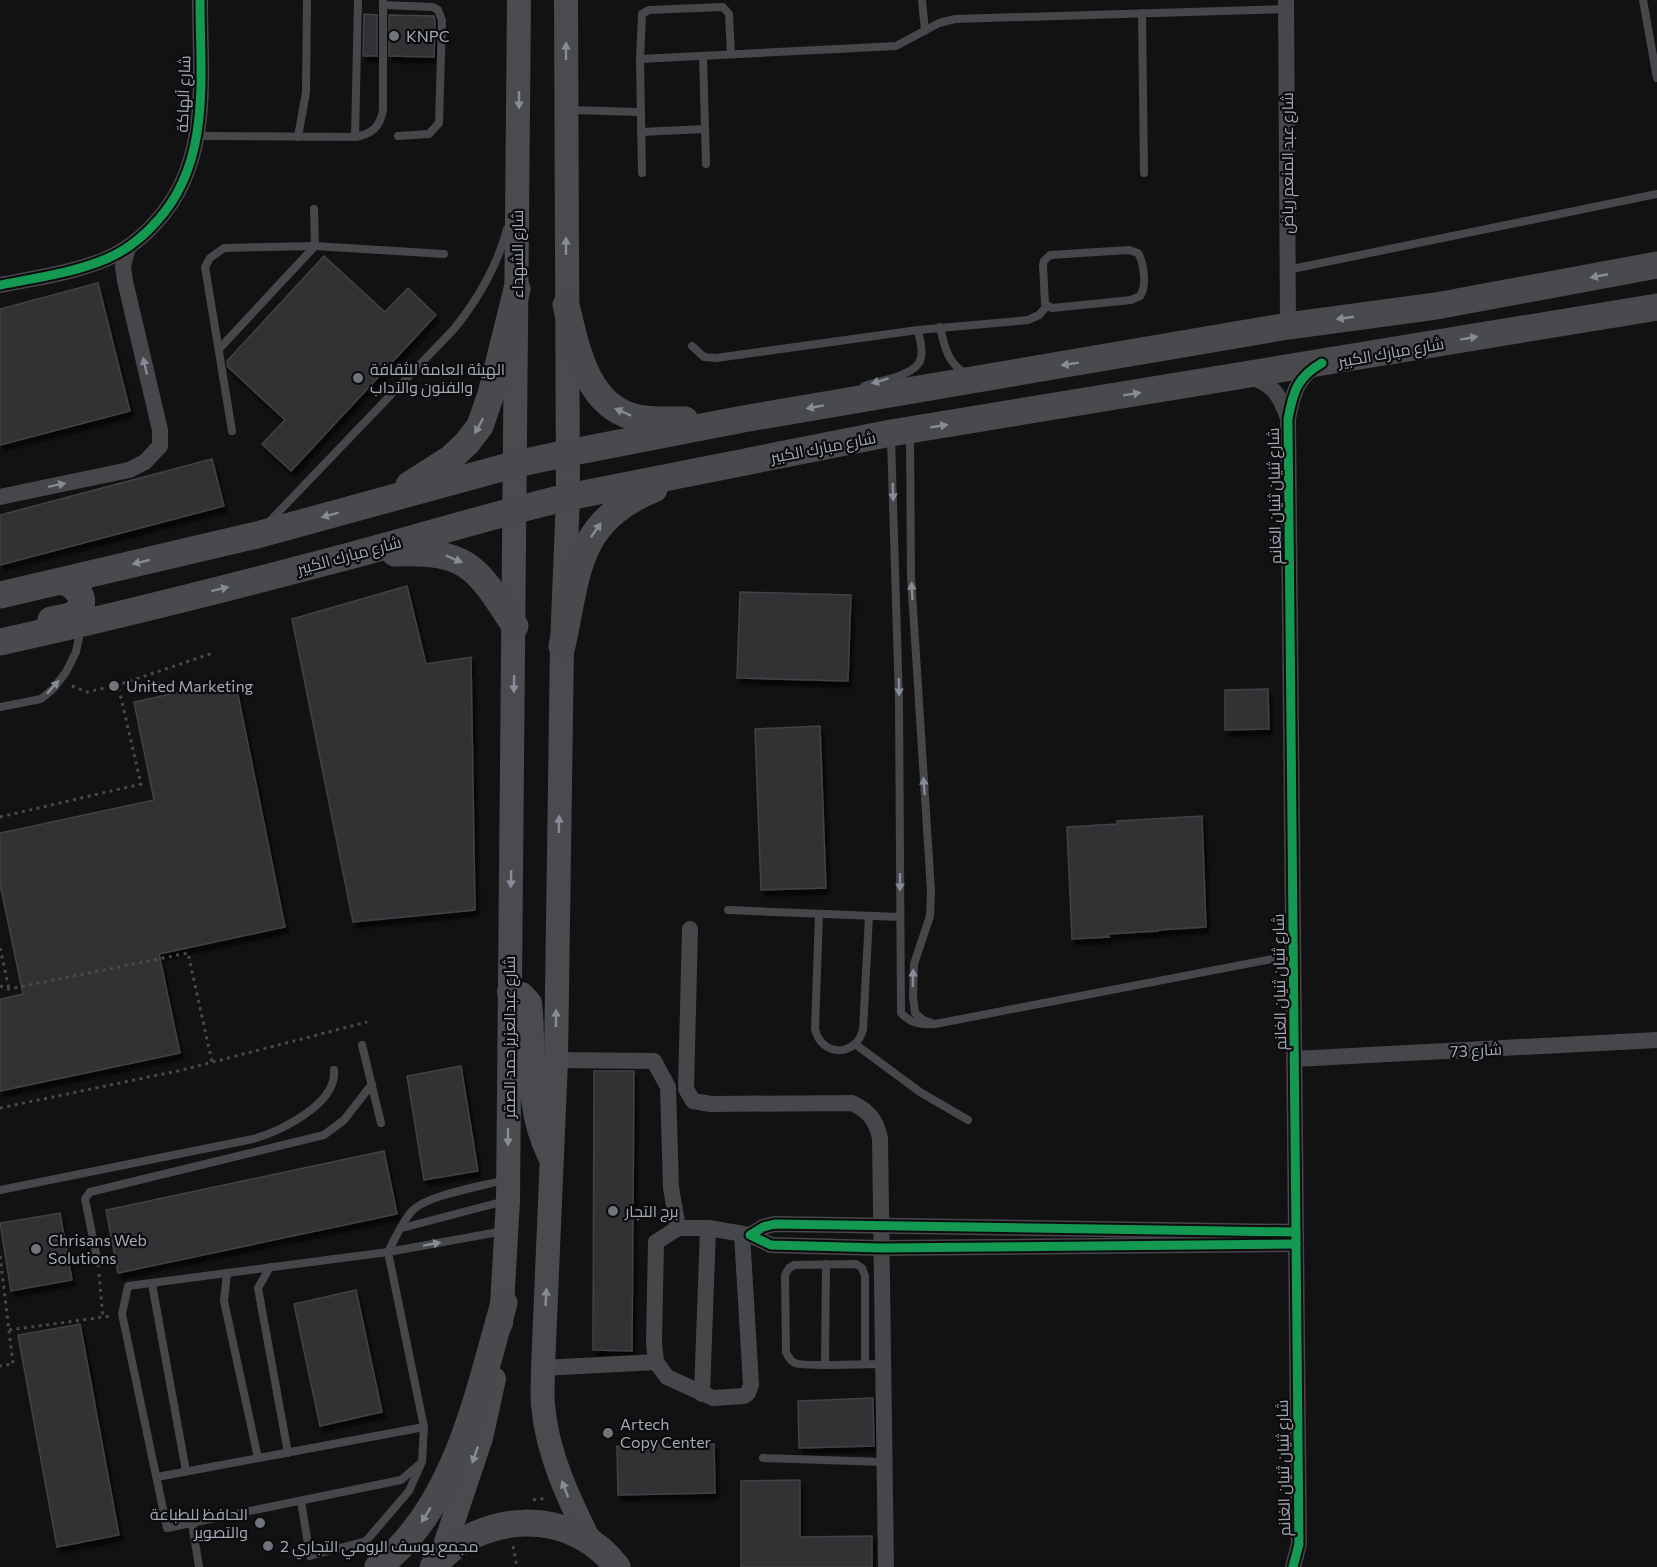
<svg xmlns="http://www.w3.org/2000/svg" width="1657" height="1567" font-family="Commissioner,Cairo,sans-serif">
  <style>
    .building { fill: #323235; stroke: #404246; stroke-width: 1.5; filter: url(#shadow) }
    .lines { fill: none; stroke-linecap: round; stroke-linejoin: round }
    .path { stroke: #48494d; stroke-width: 3; stroke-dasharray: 3 4.5; stroke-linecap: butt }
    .lane { stroke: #46474b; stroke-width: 8 }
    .street { stroke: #46474b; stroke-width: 16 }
    .secondary { stroke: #4a4b4f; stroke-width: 24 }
    .primary { stroke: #484a4d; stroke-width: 27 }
    .cycleway-casing { stroke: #0c0c0e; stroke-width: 13 }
    .cycleway { stroke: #139951; stroke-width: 9 }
    .oneway { fill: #888d95 }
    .oneway2 { fill: #878c94 }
    .oneway3 { fill: #868c94 }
    .poi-dot { fill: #70747b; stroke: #0c0c0e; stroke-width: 2 }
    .labels { text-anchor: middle; stroke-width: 4.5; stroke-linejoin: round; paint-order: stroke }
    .poi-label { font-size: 16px; fill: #a2a9b3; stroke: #0c0c0e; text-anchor: start }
    .street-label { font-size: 16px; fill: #a2a9b3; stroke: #0c0c0e }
  </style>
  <defs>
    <filter id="shadow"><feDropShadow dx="3.5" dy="6" stdDeviation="1.5" flood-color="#0009"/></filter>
  </defs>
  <rect width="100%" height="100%" fill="#121212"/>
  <g class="building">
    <polygon points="364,14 377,15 377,56 363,56"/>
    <polygon points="389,15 434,16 435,21 434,57 389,56"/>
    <polygon points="324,256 385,312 408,288 436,315 291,471 262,444 285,420 228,367 227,361"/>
    <polygon points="98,283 130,411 0,445 0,309"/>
    <polygon points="212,459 224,506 0,565 0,515"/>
    <polygon points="407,586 426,664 471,657 475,910 353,922 292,619"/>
    <polygon points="740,592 851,595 848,681 737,678"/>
    <polygon points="235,680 285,927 159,954 180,1053 0,1091 0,999 23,994 0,884 0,833 154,800 134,702"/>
    <polygon points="1268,689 1269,729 1225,730 1225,690"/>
    <polygon points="820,726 826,888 761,890 755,729"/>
    <polygon points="1202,816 1206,927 1158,930 1158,931 1108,934 1109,937 1072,939 1067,827 1117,824 1117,821"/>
    <polygon points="461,1066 478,1171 424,1180 407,1076"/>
    <polygon points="594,1071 634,1071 632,1351 593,1350"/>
    <polygon points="384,1151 397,1214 118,1273 106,1210"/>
    <polygon points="60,1213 72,1280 11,1291 0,1223"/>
    <polygon points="356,1290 382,1412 320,1426 294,1304"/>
    <polygon points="80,1324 119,1535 57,1547 18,1335"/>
    <polygon points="873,1398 874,1446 799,1448 798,1401"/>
    <polygon points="714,1444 715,1493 618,1495 617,1446"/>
    <polygon points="800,1480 800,1537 872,1536 872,1567 741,1567 741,1481"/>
  </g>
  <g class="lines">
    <g class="path">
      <polyline points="72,686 87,692 118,685 213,653"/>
      <polyline points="0,817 141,784 118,685"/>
      <polyline points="0,948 9,989"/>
      <polyline points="0,986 9,989 188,953 212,1062"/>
      <polyline points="0,1108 182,1070 367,1022"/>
      <polyline points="0,1256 13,1364 0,1366"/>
      <polyline points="99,1274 103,1317"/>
      <polyline points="9,1330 111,1316"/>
      <polyline points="533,1500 548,1498"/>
      <polyline points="513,1546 517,1567"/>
    </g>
    <g class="lane">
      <polyline points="922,0 925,31"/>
      <polyline points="1643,0 1657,78"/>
      <polyline points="383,5 433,7 438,10 442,20 439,123 429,134 398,136"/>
      <polyline points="1142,13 1144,173"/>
      <polyline points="703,56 706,164"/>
      <polyline points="640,59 896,46 939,23 955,19 1286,9"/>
      <polyline points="569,110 641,112"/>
      <polyline points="641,132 705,129"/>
      <path d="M197 136 355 137C372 134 380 127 383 110V0"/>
      <polyline points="298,137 306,92 307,0"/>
      <polyline points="355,137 358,0"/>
      <polyline points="642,173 640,59 642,14 649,10 723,7 729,14 731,54"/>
      <path d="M1129 250 1138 253C1144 263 1147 286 1140 296L1131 300 1052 308 1045 304 1043 265 1044 261 1050 255Z"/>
      <polyline points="1287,270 1657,194"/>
      <path d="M940 327C944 345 948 365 966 373"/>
      <polyline points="692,346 704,357 716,358 918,330 1028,320 1039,315 1046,307"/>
      <polyline points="219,349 315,246 314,209"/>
      <path d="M864 386C879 381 917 376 921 358 923 349 920 339 918 330"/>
      <polyline points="232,431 205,267 210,258 224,248 315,246 444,254"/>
      <polyline points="910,434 911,577 931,891 930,916 914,964 913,996 915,1013 923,1020 932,1023"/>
      <path d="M891 438 899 701 901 1013C912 1024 920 1025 935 1024L1293 955"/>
      <path d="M268 523 454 329C479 298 497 267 507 229"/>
      <polyline points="0,707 41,699 53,689 66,672 76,652 81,628"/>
      <polyline points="728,910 900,917"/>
      <path d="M819 914 815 1029C821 1056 855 1058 863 1030L869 916"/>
      <polyline points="855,1044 920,1092 968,1120"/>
      <polyline points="362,1045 381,1123"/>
      <path d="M0 1190 253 1139C281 1131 337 1104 334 1070"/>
      <polyline points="402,1228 505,1201"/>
      <path d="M504 1231 388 1252 128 1286 122 1314 167 1528 401 1480 422 1462 424 1427 388 1252C395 1239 402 1222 412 1211 427 1195 483 1186 505 1180"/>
      <polyline points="98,1263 85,1199 90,1192 324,1135 344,1120 372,1084"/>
      <polyline points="270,1267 258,1288 288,1453"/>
      <polyline points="227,1273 224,1301 258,1458"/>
      <polyline points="152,1284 186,1471"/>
      <polyline points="825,1364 826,1264"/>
      <path d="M865 1364V1276L862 1268 856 1264 794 1265 789 1268 785 1275 786 1352C788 1356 790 1361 795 1363 802 1367 870 1364 883 1364"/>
      <polyline points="763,1458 884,1462"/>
      <polyline points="157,1477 424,1427"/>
      <polyline points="301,1501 310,1556 366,1541 409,1491 421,1464"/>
      <polyline points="192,1523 199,1567"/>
    </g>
    <g class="street">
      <polyline points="1286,0 1288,326"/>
      <path d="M0 285C35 278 73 273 106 259 125 251 143 237 157 221 212 161 200 76 200 0"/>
      <path d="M1249 376C1274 385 1279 394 1288 418"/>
      <polyline points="0,497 129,470 145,462 160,446 160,430 125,281 123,266 128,247"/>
      <path d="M690 929 686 1089 693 1101 711 1104 852 1103C869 1111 876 1120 880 1138L886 1567"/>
      <polyline points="1294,1059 1657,1040"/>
      <polyline points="556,1060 654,1061 668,1087 671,1188 678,1228"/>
      <polyline points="1296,1232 775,1224 763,1227 750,1235 771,1245 881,1248 1296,1244"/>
      <polyline points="742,1234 751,1385 748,1393 744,1396 713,1398 667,1377 656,1362 654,1342 656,1242 678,1228 708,1228 750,1235"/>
      <polyline points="543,1368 656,1362"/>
      <polyline points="702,1394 708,1228"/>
      <path d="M1293 1567 1299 1544 1288 419C1292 396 1297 377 1318 365"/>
    </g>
    <g class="secondary">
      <path d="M566 0 568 497 562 646 556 1060 543 1368C543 1380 542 1393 543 1405 547 1454 569 1499 590 1542"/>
      <path d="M509 992 522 994 530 1003C537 1059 522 1099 549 1155"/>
      <polyline points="501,1323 508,1200 519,0"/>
      <polyline points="441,1557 481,1438 494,1379"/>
    </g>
    <g class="primary">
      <path d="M566 305C576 346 586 405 634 417 650 421 668 420 685 420"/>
      <polyline points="409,485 451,458 467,443 480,426 491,394 517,289"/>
      <path d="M395 553C469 550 477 568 515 626"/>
      <polyline points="0,595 257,535 516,464 568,453 743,419 1288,326 1436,306 1657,265"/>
      <path d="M51 620C58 618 69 618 75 613 91 601 75 584 61 581"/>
      <path d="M0 642C118 616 236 586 353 555 425 536 495 514 568 497L891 433 1657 307"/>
      <path d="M562 646C578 574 575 521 654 489"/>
      <path d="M378 1567C456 1507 478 1393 504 1303"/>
      <path d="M433 1567C479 1511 571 1506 617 1567"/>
    </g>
    <defs>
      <g id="cycleway">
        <path d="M0 285C35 278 73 273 106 259 125 251 143 237 157 221 212 161 200 76 200 0"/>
        <polyline points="1296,1232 775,1224 763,1227 750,1235 771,1245 881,1248 1296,1244"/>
        <path d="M1293 1567 1299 1544 1288 419C1293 392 1297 377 1322 363"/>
      </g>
    </defs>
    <use href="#cycleway" class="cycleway-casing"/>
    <use href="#cycleway" class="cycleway"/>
  </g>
  <defs><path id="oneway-solid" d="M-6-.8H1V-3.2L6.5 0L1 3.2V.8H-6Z" transform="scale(1.5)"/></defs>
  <g class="oneway">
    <use href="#oneway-solid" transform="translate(566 51) rotate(-90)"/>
    <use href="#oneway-solid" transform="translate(519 100) rotate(90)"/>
    <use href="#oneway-solid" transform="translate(566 246) rotate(-90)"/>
    <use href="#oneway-solid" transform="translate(514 684) rotate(91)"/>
    <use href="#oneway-solid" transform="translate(559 824) rotate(-89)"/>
    <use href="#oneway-solid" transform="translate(511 879) rotate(91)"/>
    <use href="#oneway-solid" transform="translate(556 1018) rotate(-89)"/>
    <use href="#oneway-solid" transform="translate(508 1137) rotate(90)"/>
    <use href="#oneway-solid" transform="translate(546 1297) rotate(-87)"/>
    <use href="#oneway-solid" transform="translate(475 1455) rotate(109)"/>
    <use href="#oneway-solid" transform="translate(565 1489) rotate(-111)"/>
  </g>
  <g class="oneway2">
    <use href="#oneway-solid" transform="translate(1599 276) rotate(169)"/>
    <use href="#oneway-solid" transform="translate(1345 318) rotate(172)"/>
    <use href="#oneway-solid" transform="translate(1469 338) rotate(-10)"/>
    <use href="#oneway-solid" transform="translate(1070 364) rotate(171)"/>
    <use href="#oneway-solid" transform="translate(1132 394) rotate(-9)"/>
    <use href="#oneway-solid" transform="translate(815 407) rotate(170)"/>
    <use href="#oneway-solid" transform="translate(623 412) rotate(-156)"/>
    <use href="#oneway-solid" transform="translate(479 426) rotate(118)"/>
    <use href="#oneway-solid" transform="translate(939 426) rotate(-9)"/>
    <use href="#oneway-solid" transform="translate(330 515) rotate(165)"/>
    <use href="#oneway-solid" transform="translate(596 530) rotate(-55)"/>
    <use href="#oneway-solid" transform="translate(454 559) rotate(23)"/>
    <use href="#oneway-solid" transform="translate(141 562) rotate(167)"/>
    <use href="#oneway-solid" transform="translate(220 589) rotate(-14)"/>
    <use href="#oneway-solid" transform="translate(426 1515) rotate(121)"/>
  </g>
  <g class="oneway3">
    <use href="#oneway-solid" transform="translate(145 366) rotate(-103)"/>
    <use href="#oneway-solid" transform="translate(880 381) rotate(163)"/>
    <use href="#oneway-solid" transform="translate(57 485) rotate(-12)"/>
    <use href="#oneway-solid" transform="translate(893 492) rotate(88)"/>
    <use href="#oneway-solid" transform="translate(912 591) rotate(-93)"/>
    <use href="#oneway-solid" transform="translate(53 687) rotate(-48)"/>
    <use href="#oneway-solid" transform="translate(899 687) rotate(89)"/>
    <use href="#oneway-solid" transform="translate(924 786) rotate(-94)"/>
    <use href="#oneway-solid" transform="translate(900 882) rotate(90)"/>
    <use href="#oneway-solid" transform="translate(913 978) rotate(-89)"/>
    <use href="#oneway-solid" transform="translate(432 1244) rotate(-10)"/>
  </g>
  <g class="poi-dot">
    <circle cx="394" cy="36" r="6"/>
    <circle cx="358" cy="378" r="6"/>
    <circle cx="114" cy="686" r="6"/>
    <circle cx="613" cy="1211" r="6"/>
    <circle cx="36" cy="1249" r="6"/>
    <circle cx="608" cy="1433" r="6"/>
    <circle cx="260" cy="1523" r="6"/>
    <circle cx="268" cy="1546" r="6"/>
  </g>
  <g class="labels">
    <g class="poi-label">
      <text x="406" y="42">KNPC</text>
      <text x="370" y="375">الهيئة العامة للثقافة<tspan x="370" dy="18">والفنون والآداب</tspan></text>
      <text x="126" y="692">United Marketing</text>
      <text x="625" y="1217">برج التجار</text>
      <text x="48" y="1246">Chrisans Web<tspan x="48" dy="18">Solutions</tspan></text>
      <text x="620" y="1430">Artech<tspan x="620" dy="18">Copy Center</tspan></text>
      <text x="248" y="1520" text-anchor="end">الحافظ للطباعة<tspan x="248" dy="18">والتصوير</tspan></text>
      <text x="280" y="1552">مجمع يوسف الرومي التجاري 2</text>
    </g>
    <g class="street-label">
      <text transform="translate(183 94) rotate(-88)" y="6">شارع آلهاكة</text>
      <text transform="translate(1287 163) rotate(-90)" y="6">شارع عبد المنعم رياض</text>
      <text transform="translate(517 254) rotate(-90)" y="6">شارع الشهداء</text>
      <text transform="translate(1391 352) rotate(-10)" y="6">شارع مبارك الكبير</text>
      <text transform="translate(823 447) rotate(-11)" y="6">شارع مبارك الكبير</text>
      <text transform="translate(1274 496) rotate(-91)" y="6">شارع ثنيان ثنيان الغانم</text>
      <text transform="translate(349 555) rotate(-15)" y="6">شارع مبارك الكبير</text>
      <text transform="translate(1279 982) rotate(-91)" y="6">شارع ثنيان ثنيان الغانم</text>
      <text transform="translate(509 1037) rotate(-90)" y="6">شارع عبدالعزيز حمد الصقر</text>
      <text transform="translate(1476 1050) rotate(-3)" y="6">شارع 73</text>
      <text transform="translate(1283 1468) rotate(-91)" y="6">شارع ثنيان ثنيان الغانم</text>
    </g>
  </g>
</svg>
